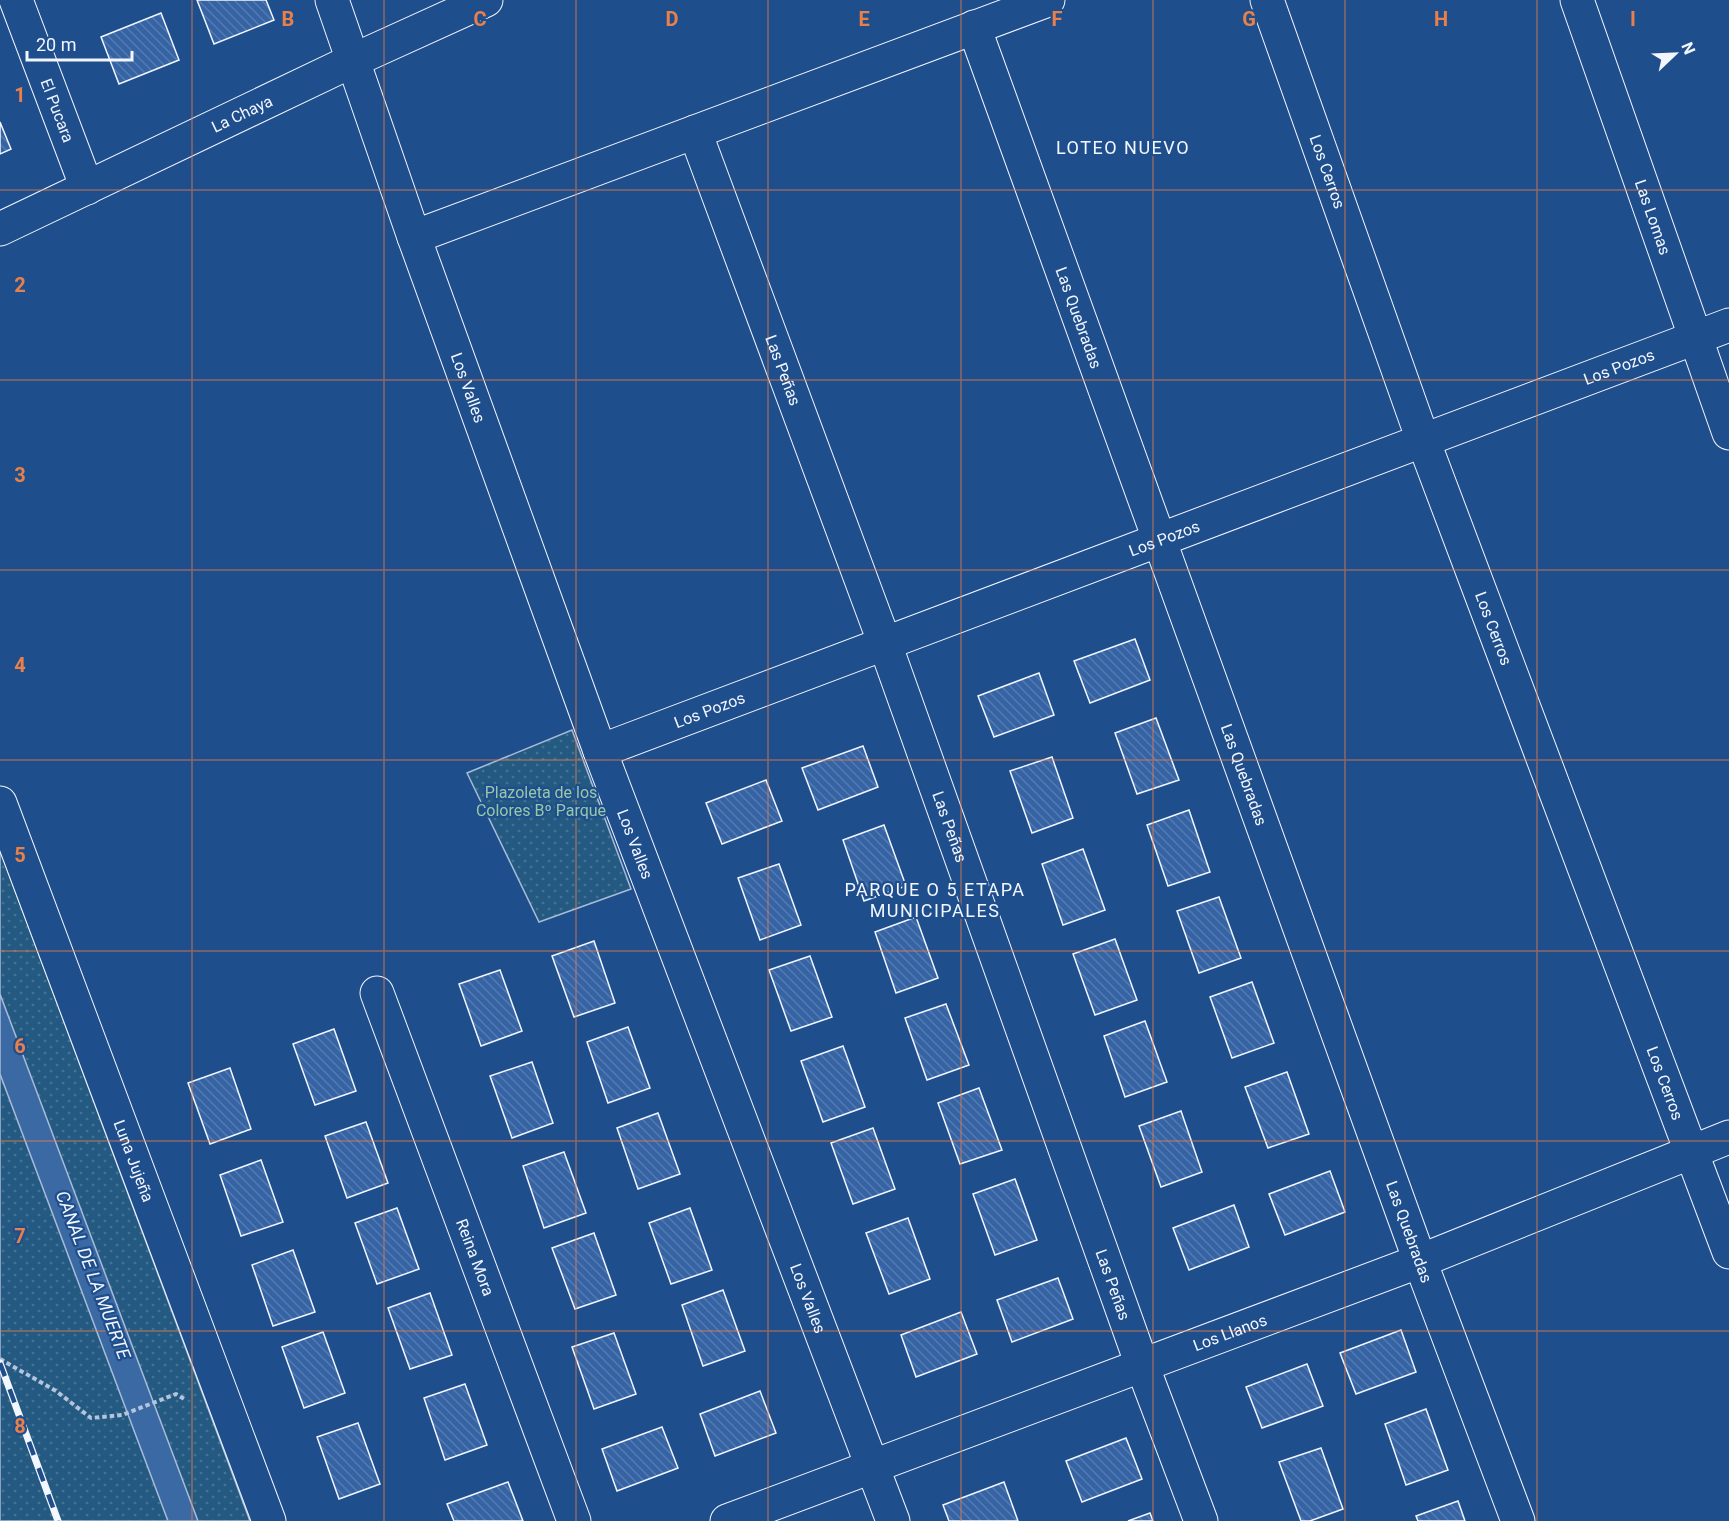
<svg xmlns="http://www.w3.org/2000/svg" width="1729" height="1521" font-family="Roboto,sans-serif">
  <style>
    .park { fill: url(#park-dots); stroke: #a8bbd7; stroke-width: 1.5 }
    .water { fill: #3b69a3; stroke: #a8bbd7; stroke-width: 1.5 }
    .building { fill: url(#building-back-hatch); stroke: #f2f6ff; stroke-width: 1.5 }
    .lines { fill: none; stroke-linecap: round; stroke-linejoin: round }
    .minor-casing { stroke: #f2f6ff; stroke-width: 35 }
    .path { stroke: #b3c4dc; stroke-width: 4; stroke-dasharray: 4.5 3; stroke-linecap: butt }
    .minor { stroke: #1f4e8c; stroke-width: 33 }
    .rail-casing { stroke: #f2f6ff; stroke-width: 7 }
    .rail { stroke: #1f4e8c; stroke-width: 4.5; stroke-dasharray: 14; stroke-linecap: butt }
    .grid { fill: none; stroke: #ea8049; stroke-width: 1.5; stroke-opacity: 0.55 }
    .labels { text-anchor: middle; stroke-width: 4.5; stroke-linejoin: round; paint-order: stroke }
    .street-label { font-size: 16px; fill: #f2f6ff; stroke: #1f4e8c }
    .park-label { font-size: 16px; fill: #97c8a6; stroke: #1f4e8c }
    .neighbourhood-label { font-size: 18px; letter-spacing: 1.5px; fill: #f2f6ff; stroke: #1f4e8c }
    .water-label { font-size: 18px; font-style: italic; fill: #f2f6ff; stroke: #1f4e8c }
    .grid-label { font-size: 20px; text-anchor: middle; font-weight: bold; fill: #ea8049; stroke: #1f4e8c; stroke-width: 4.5; stroke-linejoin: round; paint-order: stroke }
  </style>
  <defs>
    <pattern id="park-dots" width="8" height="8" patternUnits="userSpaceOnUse" patternTransform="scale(1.5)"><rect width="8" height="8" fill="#245a82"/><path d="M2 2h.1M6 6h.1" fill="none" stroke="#447295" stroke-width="1.8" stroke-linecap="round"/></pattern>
    <pattern id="building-back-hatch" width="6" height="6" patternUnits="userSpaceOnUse" patternTransform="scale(1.5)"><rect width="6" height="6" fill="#3563a3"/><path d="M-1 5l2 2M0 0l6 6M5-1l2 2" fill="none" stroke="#537ab1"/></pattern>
  </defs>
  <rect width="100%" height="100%" fill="#1f4e8c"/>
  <g class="park">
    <polygon points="572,730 631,889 539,922 467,773"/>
    <polygon points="0,850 250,1521 0,1521"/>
  </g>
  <polygon class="water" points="0,994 198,1521 168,1521 0,1074"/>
  <g class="building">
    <polygon points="197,0 266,0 274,20 214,44"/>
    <polygon points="161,13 179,60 119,84 101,37"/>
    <polygon points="0,122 11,149 0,154"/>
    <polygon points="1135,639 1150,680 1090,703 1074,661"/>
    <polygon points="1039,673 1054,715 994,737 978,696"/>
    <polygon points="1156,718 1179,780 1137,794 1115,733"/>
    <polygon points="863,746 878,787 818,810 802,768"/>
    <polygon points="1052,757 1073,818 1032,833 1010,771"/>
    <polygon points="766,780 782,821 722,844 706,803"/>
    <polygon points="1189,810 1210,872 1168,886 1147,825"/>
    <polygon points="884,825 906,886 864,901 843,840"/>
    <polygon points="1083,849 1105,910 1063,925 1042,864"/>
    <polygon points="779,864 801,925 760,940 738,878"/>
    <polygon points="1219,897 1241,958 1199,973 1177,911"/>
    <polygon points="916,917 938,978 896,993 875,932"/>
    <polygon points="1115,939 1137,1000 1095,1015 1073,954"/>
    <polygon points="594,941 615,1003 574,1017 552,956"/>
    <polygon points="810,956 832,1017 791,1031 769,970"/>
    <polygon points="500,970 522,1031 481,1046 459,984"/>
    <polygon points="1252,982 1274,1043 1232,1058 1210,997"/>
    <polygon points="946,1004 969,1065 927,1080 905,1018"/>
    <polygon points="1145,1021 1167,1082 1125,1097 1104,1036"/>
    <polygon points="628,1027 650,1088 608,1103 587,1042"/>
    <polygon points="334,1029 356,1091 315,1105 293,1044"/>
    <polygon points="843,1046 865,1107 823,1122 801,1061"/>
    <polygon points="532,1062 553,1123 512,1138 490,1076"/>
    <polygon points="230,1068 251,1129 210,1144 188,1083"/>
    <polygon points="1287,1072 1309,1134 1268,1148 1245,1087"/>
    <polygon points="979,1088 1002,1150 960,1164 938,1103"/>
    <polygon points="1181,1111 1202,1172 1161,1187 1139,1126"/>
    <polygon points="658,1113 680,1174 638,1189 617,1128"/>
    <polygon points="366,1122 388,1183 347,1198 325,1136"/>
    <polygon points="873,1128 895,1189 853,1204 831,1143"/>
    <polygon points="564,1152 586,1213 544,1228 523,1166"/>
    <polygon points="261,1160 283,1222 241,1236 220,1175"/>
    <polygon points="1330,1171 1345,1212 1285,1235 1269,1194"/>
    <polygon points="1015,1179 1037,1240 995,1255 973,1194"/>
    <polygon points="1234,1205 1249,1247 1189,1270 1173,1228"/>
    <polygon points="397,1208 419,1269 377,1284 355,1223"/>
    <polygon points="690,1208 712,1270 671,1284 649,1223"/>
    <polygon points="908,1218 930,1279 889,1294 866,1233"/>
    <polygon points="594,1233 616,1295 575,1309 552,1248"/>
    <polygon points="293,1250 315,1312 273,1326 252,1265"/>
    <polygon points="1058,1278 1073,1319 1012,1342 997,1300"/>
    <polygon points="723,1290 745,1351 703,1366 682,1305"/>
    <polygon points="430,1293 452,1355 410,1369 388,1308"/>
    <polygon points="961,1312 977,1354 916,1377 901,1335"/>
    <polygon points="1401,1330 1416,1372 1356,1394 1340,1353"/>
    <polygon points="323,1332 345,1393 304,1408 282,1347"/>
    <polygon points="614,1333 636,1394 594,1409 572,1347"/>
    <polygon points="1307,1364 1323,1406 1262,1428 1246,1387"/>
    <polygon points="465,1384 487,1445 445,1460 424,1398"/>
    <polygon points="760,1391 776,1433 715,1456 700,1414"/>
    <polygon points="1426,1409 1448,1470 1406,1485 1385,1424"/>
    <polygon points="358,1423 380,1484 339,1499 317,1437"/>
    <polygon points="662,1427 678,1468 617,1491 602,1449"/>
    <polygon points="1126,1438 1142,1479 1082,1502 1066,1461"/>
    <polygon points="1321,1448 1343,1509 1310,1521 1301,1521 1279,1462"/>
    <polygon points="508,1482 523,1521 454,1521 447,1504"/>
    <polygon points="1004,1482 1018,1521 949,1521 943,1505"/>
    <polygon points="1458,1501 1465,1521 1418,1521 1416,1516"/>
    <polygon points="1150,1513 1153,1521 1128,1521"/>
  </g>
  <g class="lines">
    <defs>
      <g id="minor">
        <path id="s1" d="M16 0 87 188"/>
        <path id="s2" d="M332 0 414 237 600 751 893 1521"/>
        <path id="s3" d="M1267 0 1423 440 1729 1252"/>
        <path id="s4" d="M1577 0 1729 433"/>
        <path id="s5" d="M974 27 1420 1261 1518 1521"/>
        <path id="s6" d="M695 132 885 644 1142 1365 1201 1521"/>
        <path id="s7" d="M0 229 354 60 486 0"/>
        <polyline points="414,237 1048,0"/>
        <path id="s8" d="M600 751 1729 325"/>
        <path id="s9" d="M0 803 269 1521"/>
        <path id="s10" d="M377 993 574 1521"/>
        <path id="s11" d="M727 1521 1420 1261 1729 1137"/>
      </g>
    </defs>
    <use href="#minor" class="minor-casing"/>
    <polyline class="path" points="0,1359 56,1391 91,1418 122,1415 176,1394 186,1400"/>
    <use href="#minor" class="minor"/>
    <defs>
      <polyline id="rail" points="0,1363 58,1521"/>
    </defs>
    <use href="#rail" class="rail-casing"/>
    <use href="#rail" class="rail"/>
  </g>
  <path class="grid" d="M192 0V1521M384 0V1521M576 0V1521M768 0V1521M961 0V1521M1153 0V1521M1345 0V1521M1537 0V1521M0 190H1729M0 380H1729M0 570H1729M0 760H1729M0 951H1729M0 1141H1729M0 1331H1729"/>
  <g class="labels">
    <g class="street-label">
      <text dy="6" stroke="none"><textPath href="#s1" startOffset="118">El Pucara</textPath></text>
      <text dy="6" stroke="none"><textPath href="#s7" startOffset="268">La Chaya</textPath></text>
      <text dy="6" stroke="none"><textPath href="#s3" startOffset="182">Los Cerros</textPath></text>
      <text dy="6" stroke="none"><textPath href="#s4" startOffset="230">Las Lomas</textPath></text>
      <text dy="6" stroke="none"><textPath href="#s5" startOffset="309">Las Quebradas</textPath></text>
      <text dy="6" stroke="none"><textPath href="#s8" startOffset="1089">Los Pozos</textPath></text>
      <text dy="6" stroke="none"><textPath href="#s6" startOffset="254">Las Peñas</textPath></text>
      <text dy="6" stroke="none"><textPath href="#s2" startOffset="411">Los Valles</textPath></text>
      <text dy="6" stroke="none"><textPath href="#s8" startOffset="603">Los Pozos</textPath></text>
      <text dy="6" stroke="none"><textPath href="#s3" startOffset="668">Los Cerros</textPath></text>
      <text dy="6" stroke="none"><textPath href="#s8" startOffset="117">Los Pozos</textPath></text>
      <text dy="6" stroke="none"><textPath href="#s5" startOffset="795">Las Quebradas</textPath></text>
      <text dy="6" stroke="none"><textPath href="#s6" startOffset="740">Las Peñas</textPath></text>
      <text dy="6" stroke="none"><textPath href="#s2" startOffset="897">Los Valles</textPath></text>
      <text dy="6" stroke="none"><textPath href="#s3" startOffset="1154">Los Cerros</textPath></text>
      <text dy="6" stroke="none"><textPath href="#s9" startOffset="382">Luna Jujeña</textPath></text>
      <text dy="6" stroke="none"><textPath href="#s5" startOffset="1281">Las Quebradas</textPath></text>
      <text dy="6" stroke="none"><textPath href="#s10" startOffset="282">Reina Mora</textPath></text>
      <text dy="6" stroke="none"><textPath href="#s6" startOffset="1226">Las Peñas</textPath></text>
      <text dy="6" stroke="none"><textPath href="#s2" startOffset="1383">Los Valles</textPath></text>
      <text dy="6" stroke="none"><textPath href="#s11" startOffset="537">Los Llanos</textPath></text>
    </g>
    <g class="park-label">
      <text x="541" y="798">Plazoleta de los<tspan x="541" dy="18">Colores Bº Parque</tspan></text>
    </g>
    <g class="neighbourhood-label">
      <text x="1123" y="154">LOTEO NUEVO</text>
      <text x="935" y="896">PARQUE O 5 ETAPA<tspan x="935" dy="21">MUNICIPALES</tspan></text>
    </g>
    <g class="water-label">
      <text transform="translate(93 1275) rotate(69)" y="6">CANAL DE LA MUERTE</text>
    </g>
  </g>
  <g class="grid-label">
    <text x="288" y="26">B</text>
    <text x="480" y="26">C</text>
    <text x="672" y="26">D</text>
    <text x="864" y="26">E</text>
    <text x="1057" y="26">F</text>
    <text x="1249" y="26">G</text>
    <text x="1441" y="26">H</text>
    <text x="1633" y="26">I</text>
    <text x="20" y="102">1</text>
    <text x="20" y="292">2</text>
    <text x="20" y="482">3</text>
    <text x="20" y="672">4</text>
    <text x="20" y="862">5</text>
    <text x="20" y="1053">6</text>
    <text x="20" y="1243">7</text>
    <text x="20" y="1433">8</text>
  </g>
  <g transform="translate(1675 54) rotate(67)" stroke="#1f4e8c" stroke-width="4.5" paint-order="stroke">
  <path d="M0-4.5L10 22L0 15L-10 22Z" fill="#f2f6ff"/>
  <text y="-9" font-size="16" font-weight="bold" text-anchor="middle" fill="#f2f6ff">N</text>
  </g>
  <path d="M27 51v9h105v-9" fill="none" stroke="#f2f6ff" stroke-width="3"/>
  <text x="36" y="51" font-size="18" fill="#f2f6ff" stroke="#1f4e8c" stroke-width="4.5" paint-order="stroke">20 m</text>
</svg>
